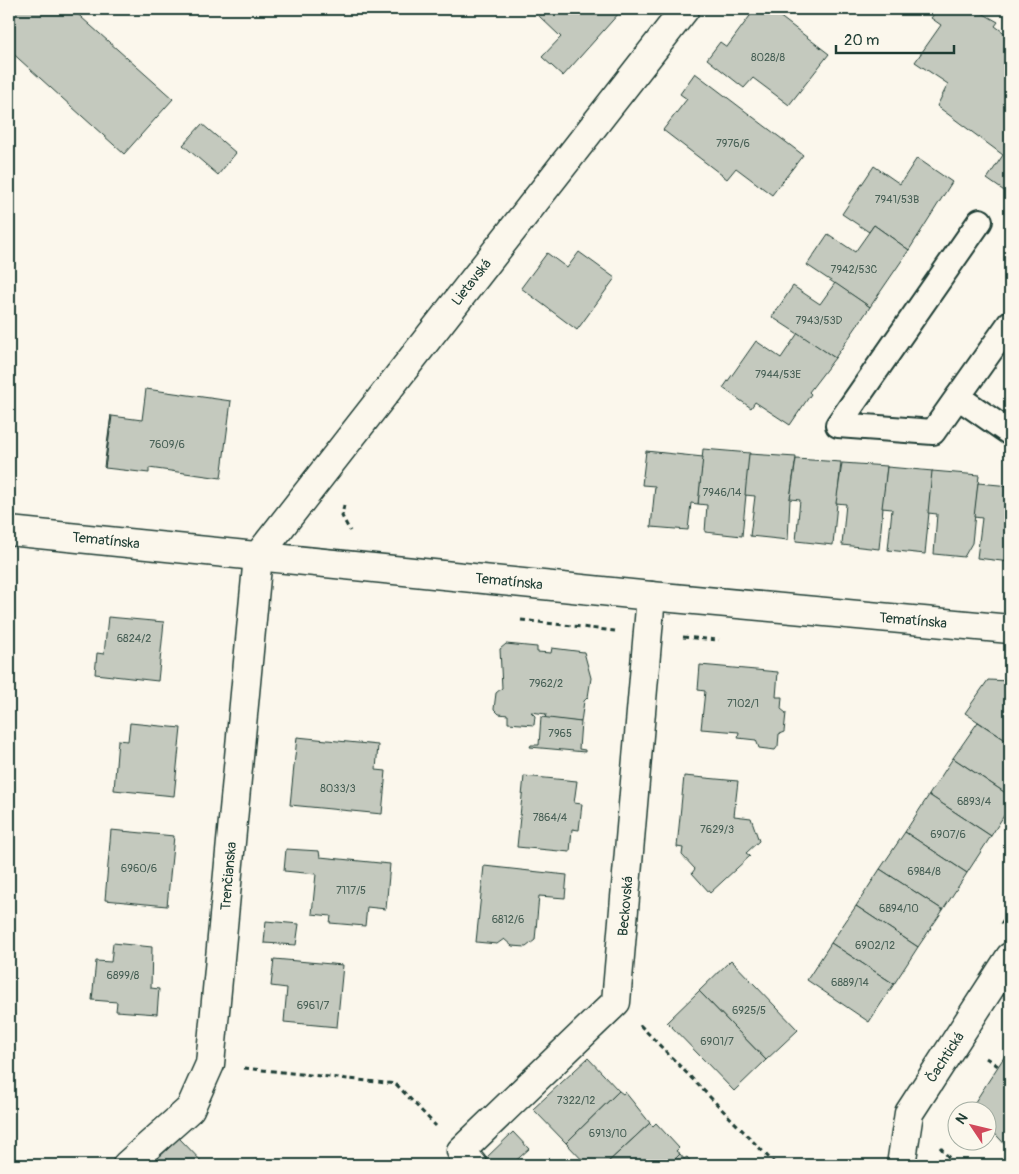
<svg xmlns="http://www.w3.org/2000/svg" width="1019" height="1174" font-family="Pangolin,sans-serif">
  <style>
    .building { fill: #c4c9be; stroke: #1f3d34 }
    .lines { fill: none; stroke-linecap: round; stroke-linejoin: round }
    .service-casing { stroke: #1f3d34; stroke-width: 28 }
    .minor-casing { stroke: #1f3d34; stroke-width: 31 }
    .path { stroke: #1f3d34; stroke-width: 3; stroke-dasharray: 5 4; stroke-linecap: butt }
    .service { stroke: #fbf7ec; stroke-width: 24 }
    .minor { stroke: #fbf7ec; stroke-width: 28 }
    .labels { text-anchor: middle; stroke-width: 4; stroke-linejoin: round; paint-order: stroke }
    .number-label { font-size: 11px; fill: #486056 }
    .street-label { font-size: 14px; fill: #1f3d34; stroke: #fbf7ec }
  </style>
  <rect width="100%" height="100%" fill="#fbf7ec"/>
  <filter id="ink" filterUnits="userSpaceOnUse"><feTurbulence type="fractalNoise" baseFrequency=".02" numOctaves="2"/><feDisplacementMap in="SourceGraphic" scale="10" xChannelSelector="R" yChannelSelector="G"/><feConvolveMatrix kernelMatrix="1 2 1 2 8 2 1 2 1" color-interpolation-filters="sRGB"/></filter>
  <g filter="url(#ink)">
    <g class="building">
      <polygon points="9,9 72,9 173,99 124,154 9,50"/>
      <polygon points="546,9 616,9 620,12 563,76 542,57 561,37 539,16"/>
      <polygon points="755,9 770,9 829,54 789,105 753,78 744,88 707,59 720,42 727,47"/>
      <polygon points="938,9 975,9 998,22 995,26 1010,37 1010,195 987,179 1003,155 937,106 948,84 915,62 941,25 931,18"/>
      <polygon points="695,73 803,155 772,195 736,168 727,179 663,130 687,99 680,94"/>
      <polygon points="202,124 236,153 218,175 183,145"/>
      <polygon points="917,158 952,182 909,250 874,225 869,232 842,214 874,166 900,184"/>
      <polygon points="874,225 909,250 870,307 807,265 828,234 855,252"/>
      <polygon points="579,252 615,278 577,330 521,288 547,253 567,268"/>
      <polygon points="835,283 870,307 835,358 772,317 793,286 820,304"/>
      <polygon points="798,333 835,358 809,392 811,394 790,425 755,402 751,408 723,388 756,341 781,358"/>
      <polygon points="146,389 231,401 221,478 149,468 149,473 105,468 112,416 142,420"/>
      <polygon points="111,415 105,468 104,467"/>
      <polygon points="703,449 750,453 742,536 705,532 707,505 698,504"/>
      <polygon points="646,451 703,457 698,504 691,503 688,530 651,527 655,486 642,485"/>
      <polygon points="749,454 796,457 790,499 788,540 750,536 755,496 745,495"/>
      <polygon points="796,459 841,462 833,545 796,541 800,500 790,499"/>
      <polygon points="842,463 887,466 879,549 842,545 846,504 836,503"/>
      <polygon points="887,467 933,471 925,554 888,550 892,509 882,508"/>
      <polygon points="932,471 979,475 972,543 964,557 934,554 937,514 928,513"/>
      <polygon points="978,483 1010,486 1010,562 977,558 982,518 974,517"/>
      <polygon points="108,617 164,622 158,681 95,674 97,653 104,654"/>
      <polygon points="506,644 537,647 537,652 551,653 552,648 584,652 591,678 588,697 584,701 581,722 545,719 546,714 531,712 535,716 534,725 508,723 508,715 499,714 494,709 496,693 502,688 500,649"/>
      <polygon points="700,665 778,672 776,697 782,697 781,709 786,713 784,732 779,734 778,746 775,750 759,748 756,740 738,738 739,732 701,729 705,691 698,690"/>
      <polygon points="988,680 1010,681 1010,743 965,713"/>
      <polygon points="541,717 581,722 579,749 585,750 585,752 530,747 531,745 539,745"/>
      <polygon points="978,722 1010,743 1010,796 953,758"/>
      <polygon points="130,723 181,728 174,796 114,790 118,740 128,741"/>
      <polygon points="297,737 378,745 376,770 386,771 382,814 290,805"/>
      <polygon points="953,758 1010,796 1010,806 991,836 929,795"/>
      <polygon points="524,776 577,781 574,803 582,804 579,830 572,829 570,852 517,847"/>
      <polygon points="684,776 738,781 734,816 751,818 759,841 746,853 750,856 710,893 692,873 695,869 682,855 683,848 677,847"/>
      <polygon points="929,795 991,836 967,873 905,832"/>
      <polygon points="111,830 174,836 167,906 105,900"/>
      <polygon points="905,832 967,873 943,910 880,869"/>
      <polygon points="286,849 319,851 320,857 390,864 386,909 367,907 365,926 330,923 331,916 312,914 316,874 284,871"/>
      <polygon points="484,866 567,875 565,898 539,896 535,940 526,947 512,946 504,939 497,944 476,942"/>
      <polygon points="880,869 943,910 918,947 856,906"/>
      <polygon points="856,906 918,947 894,984 831,943"/>
      <polygon points="266,921 299,924 296,945 264,943"/>
      <polygon points="113,943 152,947 151,988 159,989 157,1014 116,1011 117,1002 92,1000 96,961 111,962"/>
      <polygon points="831,943 894,984 869,1022 807,980"/>
      <polygon points="274,959 343,965 337,1027 284,1022 287,988 271,986"/>
      <polygon points="731,960 798,1030 766,1060 699,991"/>
      <polygon points="699,991 766,1060 734,1091 667,1022"/>
      <polygon points="1010,1048 1010,1150 986,1124 986,1112 975,1112 971,1108"/>
      <polygon points="588,1058 619,1091 566,1143 533,1109"/>
      <polygon points="619,1091 623,1094 625,1092 650,1123 605,1165 587,1165 566,1143"/>
      <polygon points="650,1123 653,1126 656,1123 679,1148 676,1151 680,1154 669,1165 605,1165"/>
      <polygon points="513,1132 529,1149 511,1165 491,1165 485,1159"/>
      <polygon points="181,1136 180,1139 205,1165 151,1165"/>
      <polygon points="680,1154 684,1159 687,1157 694,1165 669,1165"/>
    </g>
    <g class="lines">
      <defs>
        <g id="service">
          <polyline points="980,221 838,425 933,432 1010,323"/>
          <polyline points="958,397 1010,433"/>
        </g>
        <g id="minor">
          <polyline points="9,531 651,596 1010,629"/>
          <polyline points="127,1165 190,1109 210,1064 258,556 685,9"/>
          <polyline points="473,1165 461,1151 616,1002 651,596"/>
          <polyline points="901,1165 909,1113 1010,957"/>
        </g>
      </defs>
      <use href="#service" class="service-casing"/>
      <use href="#minor" class="minor-casing"/>
      <g class="path">
        <polyline points="344,505 342,516 350,531"/>
        <polyline points="521,620 615,631"/>
        <polyline points="683,637 719,640"/>
        <polyline points="1001,924 1010,910"/>
        <polyline points="640,1025 776,1165"/>
        <polyline points="986,1058 998,1066"/>
        <polyline points="244,1068 396,1084 436,1126"/>
        <polyline points="940,1147 955,1165"/>
      </g>
      <use href="#service" class="service"/>
      <use href="#minor" class="minor"/>
    </g>
  </g>
  <g class="labels">
    <g class="number-label">
      <text x="768" y="61">8028/8</text>
      <text x="733" y="147">7976/6</text>
      <text x="897" y="203">7941/53B</text>
      <text x="854" y="273">7942/53C</text>
      <text x="819" y="324">7943/53D</text>
      <text x="778" y="378">7944/53E</text>
      <text x="167" y="448">7609/6</text>
      <text x="722" y="496">7946/14</text>
      <text x="134" y="642">6824/2</text>
      <text x="546" y="687">7962/2</text>
      <text x="743" y="707">7102/1</text>
      <text x="560" y="737">7965</text>
      <text x="338" y="792">8033/3</text>
      <text x="974" y="805">6893/4</text>
      <text x="550" y="821">7864/4</text>
      <text x="717" y="833">7629/3</text>
      <text x="948" y="838">6907/6</text>
      <text x="139" y="872">6960/6</text>
      <text x="924" y="875">6984/8</text>
      <text x="351" y="894">7117/5</text>
      <text x="899" y="912">6894/10</text>
      <text x="508" y="923">6812/6</text>
      <text x="875" y="949">6902/12</text>
      <text x="123" y="979">6899/8</text>
      <text x="850" y="986">6889/14</text>
      <text x="313" y="1009">6961/7</text>
      <text x="749" y="1014">6925/5</text>
      <text x="717" y="1045">6901/7</text>
      <text x="576" y="1104">7322/12</text>
      <text x="608" y="1137">6913/10</text>
    </g>
    <g class="street-label">
      <text transform="translate(471 282) rotate(-52)" y="5">Lietavská</text>
      <text transform="translate(106 540) rotate(6)" y="5">Tematínska</text>
      <text transform="translate(509 581) rotate(6)" y="5">Tematínska</text>
      <text transform="translate(913 620) rotate(5)" y="5">Tematínska</text>
      <text transform="translate(228 876) rotate(-85)" y="5">Trenčianska</text>
      <text transform="translate(625 906) rotate(-85)" y="5">Beckovská</text>
      <text transform="translate(945 1057) rotate(-57)" y="5">Čachtická</text>
    </g>
  </g>
  <rect width="1019" height="1174" fill="none" stroke="#fbf7ec" stroke-width="30"/>
  <rect x="15" y="15" width="989" height="1144" fill="none" stroke="#1f3d34" stroke-width="2" filter="url(#ink)"/>
  <g transform="translate(972 1126) rotate(305)"><circle r="24" fill="#fbf7ec" stroke="#a3ada2"/>
  <path d="M0-4L9 19L0 12L-9 19Z" fill="#d1495b"/>
  <text y="-8" font-size="14" font-weight="bold" text-anchor="middle" fill="#1f3d34">N</text>
  </g>
  <path d="M836 45v8h118v-8" fill="none" stroke="#1f3d34" stroke-width="2.5"/>
  <text x="844" y="45" font-size="15" fill="#1f3d34" stroke="#fbf7ec" stroke-width="4" paint-order="stroke">20 m</text>
</svg>
